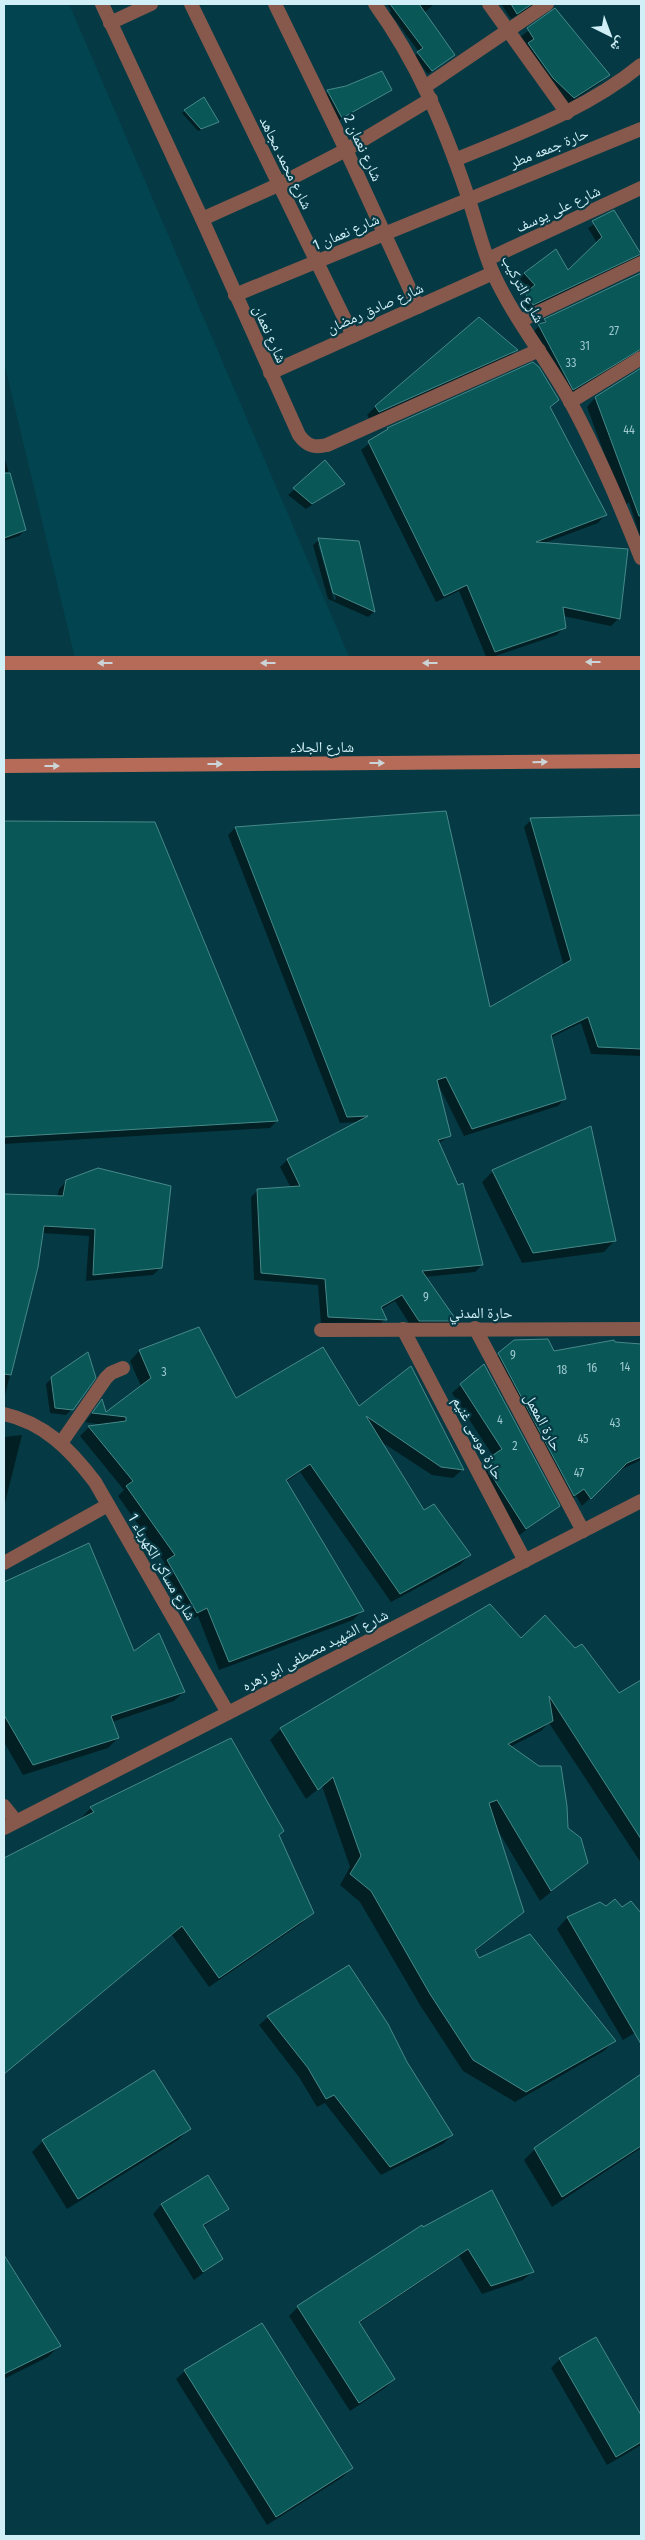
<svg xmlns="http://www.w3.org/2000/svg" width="645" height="2540" font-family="'Fira Sans Condensed','Noto Naskh Arabic',sans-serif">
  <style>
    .built { fill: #024551 }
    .shadow { fill: #0007; fill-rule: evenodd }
    .building { fill: #095757; stroke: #478989 }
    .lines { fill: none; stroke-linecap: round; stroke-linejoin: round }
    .minor { stroke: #87584c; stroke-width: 14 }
    .tertiary { stroke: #87584c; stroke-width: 14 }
    .secondary { stroke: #b56b58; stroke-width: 14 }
    .oneway { fill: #cbd5d7 }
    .labels { text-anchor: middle; stroke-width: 4.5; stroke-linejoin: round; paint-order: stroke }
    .number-label { font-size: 12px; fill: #9ec9cf }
    .street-label { font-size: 15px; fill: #d0eff7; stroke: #053a45 }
  </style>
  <rect width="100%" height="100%" fill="#053a45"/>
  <polygon class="built" points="4,4 69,4 353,666 77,666 4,362"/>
  <g class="shadow">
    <polygon points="387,4 434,4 424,13 454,55 428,74 414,57 419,52 389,12 391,11"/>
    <polygon points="501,4 535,4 511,19"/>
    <polygon points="555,10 609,75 600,83 565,106 519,38"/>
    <polygon points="346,87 388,92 339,120 325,94"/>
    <polygon points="185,111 217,122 198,131 182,113"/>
    <polygon points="614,212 641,254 636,260 528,309 521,300 530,291 520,279 525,273 568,272 597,243 588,228"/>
    <polygon points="641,274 641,539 629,502 624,507 587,407 595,398 641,370 641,363 636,358 627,359 565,397 531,334 545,320"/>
    <polygon points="516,350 508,358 370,420 367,415 376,406"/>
    <polygon points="558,400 549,408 605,515 598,523 542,544 619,618 611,626 563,616 564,627 557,635 487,659 459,591 436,602 361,450 388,429"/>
    <polygon points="4,456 25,530 19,536 4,541"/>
    <polygon points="325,462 343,484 306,509 288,495"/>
    <path d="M319 540 358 542 374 612 368 617 328 599 313 545ZM318 544H321L336 599 334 600Z"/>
    <polygon points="445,812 489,1009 564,966 524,827 531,820 641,817 641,1056 591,1054 581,1023 550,1038 565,1098 558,1106 464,1136 438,1084 436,1084 449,1136 438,1144 482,1265 475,1272 424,1277 455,1321 448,1327 412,1328 395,1301 380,1310 385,1319 378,1326 321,1324 318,1285 254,1280 251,1197 258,1190 291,1188 280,1167 287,1160 358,1122 340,1123 228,835 235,828"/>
    <polygon points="4,822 154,823 277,1121 270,1128 4,1144"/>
    <polygon points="493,1171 615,1240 604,1252 522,1263 482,1182"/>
    <polygon points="66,1182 160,1268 153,1275 86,1281 89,1236 42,1233 37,1267 4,1399 4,1195 57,1197 59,1189"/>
    <polygon points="198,1329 235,1400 359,1407 463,1469 453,1478 432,1475 380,1441 423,1511 469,1555 460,1565 391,1602 300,1472 286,1482 362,1611 353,1620 219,1670 198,1616 187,1622 158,1571 165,1563 118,1496 124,1490 80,1436 89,1427 103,1425 85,1422 101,1402 105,1414 141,1386 130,1361 139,1351"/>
    <polygon points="614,1344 641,1345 641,1460 618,1471 582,1506 576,1496 566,1503 491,1362 499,1354 554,1352"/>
    <polygon points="52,1378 72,1409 66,1415 50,1413 46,1384"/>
    <polygon points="461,1385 558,1506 517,1537 475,1471 493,1456 452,1393"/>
    <polygon points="22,1435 4,1507 4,1437"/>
    <polygon points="88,1545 133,1653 184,1692 174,1701 112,1722 118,1738 108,1748 23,1775 4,1742 4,1583"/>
    <polygon points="521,1639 618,1694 641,1681 641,1863 549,1723 541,1731 510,1747 567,1828 587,1862 540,1901 496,1827 523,1912 474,1952 479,1959 614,2041 604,2051 515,2102 463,2071 420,2005 360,1902 340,1885 350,1867 322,1786 306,1799 270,1740 281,1729"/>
    <polygon points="91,1808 278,1835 312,1912 302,1923 209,1987 172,1935 4,2074 4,1859 82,1819 81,1818"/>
    <polygon points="600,1903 606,1908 621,1908 631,1903 641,1914 641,2029 623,2040 557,1929 567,1918"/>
    <polygon points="348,1966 452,2135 443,2144 381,2175 325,2103 317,2107 299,2077 259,2025 268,2017"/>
    <polygon points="641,2076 641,2148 552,2207 524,2160 535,2149"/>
    <polygon points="189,2129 178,2140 67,2209 32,2152 43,2141"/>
    <polygon points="207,2177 227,2209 203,2227 222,2259 194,2280 153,2214 161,2205"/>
    <polygon points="421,2227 532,2272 523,2280 482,2294 459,2256 358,2324 394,2379 385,2388 350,2411 289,2316 298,2307"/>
    <polygon points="4,2257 59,2346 48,2357 4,2379"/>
    <polygon points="596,2338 641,2417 641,2445 607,2465 551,2368 560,2359"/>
    <polygon points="185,2371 294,2372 351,2468 343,2477 267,2525 176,2379"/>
  </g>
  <g class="building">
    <polygon points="390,4 419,4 455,55 432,71 417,52 423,48"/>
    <polygon points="511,4 532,4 517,14"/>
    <polygon points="555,8 610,75 574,98 553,78 528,43 534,39 527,28"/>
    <polygon points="382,71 392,90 342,118 327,90 346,86"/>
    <polygon points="204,97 219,122 201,129 184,110"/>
    <polygon points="614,210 641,254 533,305 525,293 535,285 524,273 556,249 568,270 602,237 592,221"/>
    <polygon points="641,273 641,349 573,390 538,324 546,322 544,319"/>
    <polygon points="479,317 518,350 379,412 375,406"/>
    <polygon points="533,362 539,367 559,400 550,407 607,515 536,542 628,549 620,619 563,607 566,628 495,652 467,585 444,596 368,441 388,429 387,428"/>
    <polygon points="641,368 641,516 639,516 595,397"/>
    <polygon points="325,460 345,484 312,504 293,488"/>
    <polygon points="4,473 10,473 26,530 4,538"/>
    <polygon points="318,538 359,541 375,612 333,593"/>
    <polygon points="446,811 490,1007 571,960 530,818 641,815 641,1049 598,1047 588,1017 551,1035 566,1099 472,1129 446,1077 437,1080 451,1136 438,1140 458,1185 463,1183 483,1265 422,1271 457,1321 419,1321 402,1295 381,1307 387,1320 328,1317 325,1279 261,1273 257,1189 300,1186 287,1159 368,1116 347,1117 235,827"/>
    <polygon points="4,821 155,822 278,1121 4,1137"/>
    <polygon points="591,1126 616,1241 533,1253 492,1170"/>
    <polygon points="98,1168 171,1186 162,1268 93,1275 95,1229 44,1226 38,1267 11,1375 4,1374 4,1194 63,1196 66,1180"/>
    <polygon points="199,1327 236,1398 323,1347 359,1406 411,1366 464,1470 441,1467 366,1416 424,1510 434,1504 471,1555 400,1594 310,1464 286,1480 364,1611 229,1662 207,1608 197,1613 167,1560 175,1555 126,1486 133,1481 88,1426 126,1421 126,1417 92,1413 102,1399 106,1412 151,1378 139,1350"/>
    <polygon points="548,1339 554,1351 614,1340 615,1342 641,1344 641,1457 627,1463 591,1499 584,1489 574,1496 498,1353 514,1340"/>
    <polygon points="88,1352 96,1378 73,1410 55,1408 51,1377"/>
    <polygon points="484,1364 560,1506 526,1529 483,1462 502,1449 460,1384"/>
    <polygon points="89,1543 134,1651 159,1633 185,1692 111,1716 119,1738 33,1765 4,1715 4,1582"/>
    <polygon points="490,1604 521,1638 545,1615 575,1648 582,1644 619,1693 641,1680 641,1839 549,1696 553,1721 508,1744 539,1766 561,1766 567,1806 568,1828 581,1838 588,1863 551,1891 497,1800 489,1803 524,1912 475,1950 479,1958 530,1934 616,2041 526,2092 473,2060 430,1994 371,1891 350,1874 361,1856 333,1777 318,1790 280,1728"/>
    <polygon points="231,1738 284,1831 279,1835 314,1913 219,1978 182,1926 4,2074 4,1858 94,1812 90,1807"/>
    <polygon points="615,1899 622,1907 631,1901 641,1913 641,2044 567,1917 600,1902 606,1906"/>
    <polygon points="349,1965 388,2024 407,2062 453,2135 390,2167 334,2095 326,2099 308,2068 267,2016"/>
    <polygon points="154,2070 191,2129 78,2199 42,2140"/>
    <polygon points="641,2074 641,2146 562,2197 534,2148"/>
    <polygon points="208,2175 229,2209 203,2225 223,2259 203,2272 161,2204"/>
    <polygon points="492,2190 534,2272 491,2286 468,2249 359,2322 395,2379 359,2403 297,2306 422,2225 423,2227"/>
    <polygon points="4,2255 61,2346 4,2374"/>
    <polygon points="262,2323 353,2468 276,2517 184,2370"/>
    <polygon points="596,2337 641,2415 641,2442 616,2457 559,2358"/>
  </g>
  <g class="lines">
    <g class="minor">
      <path d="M102 4 202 219 299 435C307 446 314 448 327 445L539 350"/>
      <polyline points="191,4 353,336"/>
      <polyline points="275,4 346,150 418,307"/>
      <path d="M375 4C418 64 443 124 467 194 476 220 482 248 493 273 514 319 547 359 571 403 598 453 620 505 641 558"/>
      <polyline points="489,4 567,113"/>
      <polyline points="110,23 151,4"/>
      <polyline points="426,86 547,4"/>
      <path d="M455 160C520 133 586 110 641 65"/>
      <polyline points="202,219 278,185 346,150 431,99"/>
      <polyline points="488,259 641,188"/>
      <polyline points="235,295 641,129"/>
      <polyline points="520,321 641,263"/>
      <polyline points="270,373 493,273"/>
      <polyline points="570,402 641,358"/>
      <polyline points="475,1328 583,1531"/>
      <polyline points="403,1329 525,1561"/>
      <polyline points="321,1330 641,1329"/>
      <path d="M4 1414C44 1423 70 1449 95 1482L228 1713"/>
      <polyline points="61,1443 106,1378 111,1373 123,1368"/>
      <polyline points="4,1563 108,1505"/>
      <polyline points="4,1806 16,1821"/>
    </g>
    <polyline class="tertiary" points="4,1828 641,1501"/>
    <g class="secondary">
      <polyline points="4,663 641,663"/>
      <polyline points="4,766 641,761"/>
    </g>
  </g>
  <defs><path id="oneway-solid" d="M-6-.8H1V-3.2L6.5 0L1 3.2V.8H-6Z" transform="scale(1.25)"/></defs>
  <g class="oneway">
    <use href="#oneway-solid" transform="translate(593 662) rotate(-180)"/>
    <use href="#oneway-solid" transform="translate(105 663) rotate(-180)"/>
    <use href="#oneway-solid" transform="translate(268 663) rotate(180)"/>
    <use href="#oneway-solid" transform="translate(430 663) rotate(180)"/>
    <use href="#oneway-solid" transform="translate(540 762) rotate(-1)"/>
    <use href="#oneway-solid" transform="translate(377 763)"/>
    <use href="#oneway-solid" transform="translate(215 764)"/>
    <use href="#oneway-solid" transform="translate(52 766)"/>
  </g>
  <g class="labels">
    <g class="number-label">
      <text x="614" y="335">27</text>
      <text x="585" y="350">31</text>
      <text x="571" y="367">33</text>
      <text x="629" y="434">44</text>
      <text x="426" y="1301">9</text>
      <text x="513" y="1359">9</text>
      <text x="625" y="1371">14</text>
      <text x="592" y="1372">16</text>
      <text x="562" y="1374">18</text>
      <text x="164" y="1376">3</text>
      <text x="500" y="1424">4</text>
      <text x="615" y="1427">43</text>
      <text x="583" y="1443">45</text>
      <text x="515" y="1450">2</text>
      <text x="579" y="1477">47</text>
    </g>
    <g class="street-label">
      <text transform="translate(363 148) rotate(65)" y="5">شارع نعمان 2</text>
      <text transform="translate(549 148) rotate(-22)" y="5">حارة جمعه مطر</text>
      <text transform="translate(286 163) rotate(64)" y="5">شارع محمد مجاهد</text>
      <text transform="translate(558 209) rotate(-25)" y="5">شارع على يوسف</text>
      <text transform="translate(346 232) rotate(-23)" y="5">شارع نعمان 1</text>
      <text transform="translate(523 289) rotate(62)" y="5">شارع التركيب</text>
      <text transform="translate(375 308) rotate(-24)" y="5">شارع صادق رمضان</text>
      <text transform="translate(270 334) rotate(66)" y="5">شارع نعمان</text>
      <text x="322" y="752">شارع الجلاء</text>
      <text x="481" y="1318">حارة المدني</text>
      <text transform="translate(543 1422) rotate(62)" y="5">حارة المعمل</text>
      <text transform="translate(478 1438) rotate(62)" y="5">حارة موسى غنيم</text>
      <text transform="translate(162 1567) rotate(60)" y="5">شارع مساكن الكهرباء 1</text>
      <text transform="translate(315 1650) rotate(-27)" y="5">شارع الشهيد مصطفى ابو زهره</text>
    </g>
  </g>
  <rect width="645" height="2540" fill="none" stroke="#d0eff7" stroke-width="10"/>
  <g transform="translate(610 35) rotate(138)" stroke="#053a45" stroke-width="4" paint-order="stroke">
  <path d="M0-4L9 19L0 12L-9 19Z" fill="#d0eff7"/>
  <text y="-8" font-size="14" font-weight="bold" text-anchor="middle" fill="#d0eff7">ش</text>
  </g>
</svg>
